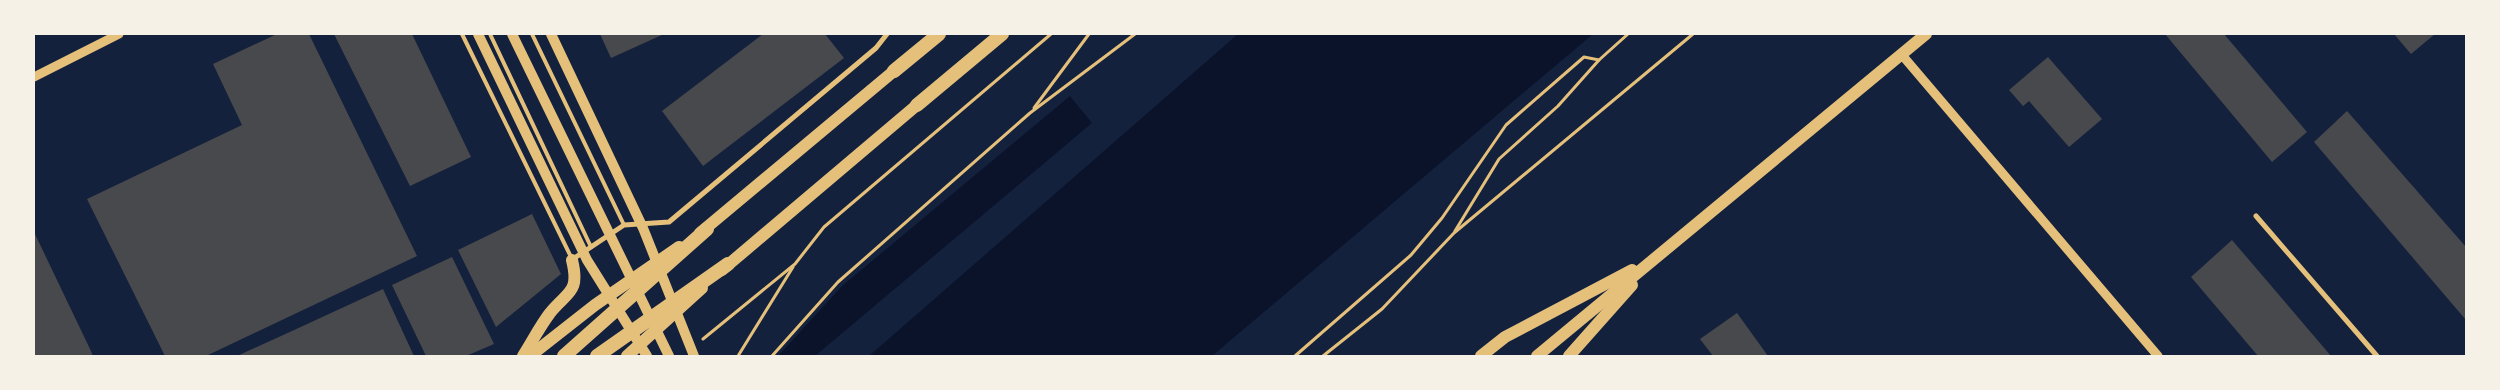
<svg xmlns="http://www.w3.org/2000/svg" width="2500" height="390" font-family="Lato,sans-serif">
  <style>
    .water { fill: #0b132b }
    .building { fill: #48494c }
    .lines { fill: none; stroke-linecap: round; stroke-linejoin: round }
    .path { stroke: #e5c07b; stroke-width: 3 }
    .service { stroke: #e5c07b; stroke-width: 4 }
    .minor { stroke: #e5c07b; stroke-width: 5 }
    .tertiary { stroke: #e5c07b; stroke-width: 9 }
    .secondary { stroke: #e5c07b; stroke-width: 10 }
    .primary { stroke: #e5c07b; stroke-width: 12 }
    .trunk { stroke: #e5c07b; stroke-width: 14 }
  </style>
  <rect width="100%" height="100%" fill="#14213d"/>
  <g class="water">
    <polygon points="1238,34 1593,34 1212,356 869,356"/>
    <polygon points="1070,96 1092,123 815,356 778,356 842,286"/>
  </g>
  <g class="building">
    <polygon points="277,34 309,34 417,256 206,356 165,356 87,199 242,125 213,64"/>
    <polygon points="334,34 412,34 471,157 410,186"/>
    <polygon points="600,34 664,34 611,58"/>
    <polygon points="763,34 825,34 844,58 703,166 662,111"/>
    <polygon points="2165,34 2224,34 2307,132 2272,162"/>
    <polygon points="2394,34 2435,34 2411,54"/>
    <polygon points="2048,57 2102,119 2069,147 2029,101 2023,106 2009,90"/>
    <polygon points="2347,111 2466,247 2466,320 2314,142"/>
    <polygon points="532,214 561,274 496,327 458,250"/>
    <polygon points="34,232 90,349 93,356 34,356"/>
    <polygon points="2232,240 2331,356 2258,356 2191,277"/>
    <polygon points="452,257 494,344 466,356 426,356 392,285"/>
    <polygon points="383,289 414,356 237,356 292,331"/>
    <polygon points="1737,313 1768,356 1713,356 1700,339"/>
  </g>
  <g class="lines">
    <g class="path">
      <polyline points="1034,108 1089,34"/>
      <polyline points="1455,231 1499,159 1558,106 1599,60 1628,34"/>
      <polyline points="703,339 795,264 824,227 1051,34"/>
      <polyline points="738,356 793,267"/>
      <polyline points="772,356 838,282 1030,113 1135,34"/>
      <polyline points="1295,356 1411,255 1442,218 1506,125 1584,57 1599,60"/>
      <polyline points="1323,356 1382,309 1454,233 1693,34"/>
    </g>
    <g class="service">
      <polyline points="462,34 572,259"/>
      <polyline points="490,34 591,247"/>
      <polyline points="532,34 624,225"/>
    </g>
    <g class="minor">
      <polyline points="2256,216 2377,356"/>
      <polyline points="573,259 624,225 669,222 876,48 887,34"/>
    </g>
    <g class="tertiary">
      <polyline points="1902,55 2158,356"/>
      <polyline points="34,77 119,34"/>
    </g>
    <g class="secondary">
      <polyline points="478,34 587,260 647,356"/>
      <polyline points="512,34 669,356"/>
      <polyline points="551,34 643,228 694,356"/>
    </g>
    <g class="primary">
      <polyline points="700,233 894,71"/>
      <polyline points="722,270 917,105"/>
      <path d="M523 356C532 342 540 326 550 313 568 291 580 293 572 260"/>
      <polyline points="530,356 595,305 679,247"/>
      <polyline points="627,356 702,288"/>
      <polyline points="1481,356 1505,337 1632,270"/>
      <polyline points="1537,356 1926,34"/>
      <polyline points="1569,356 1632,285"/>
    </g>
    <g class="trunk">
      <polyline points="894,71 939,34"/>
      <polyline points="917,105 1002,34"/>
      <polyline points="564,356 707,229"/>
      <polyline points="597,356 728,264"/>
    </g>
  </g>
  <rect width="2500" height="390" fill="none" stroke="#f6f1e7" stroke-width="70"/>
</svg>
